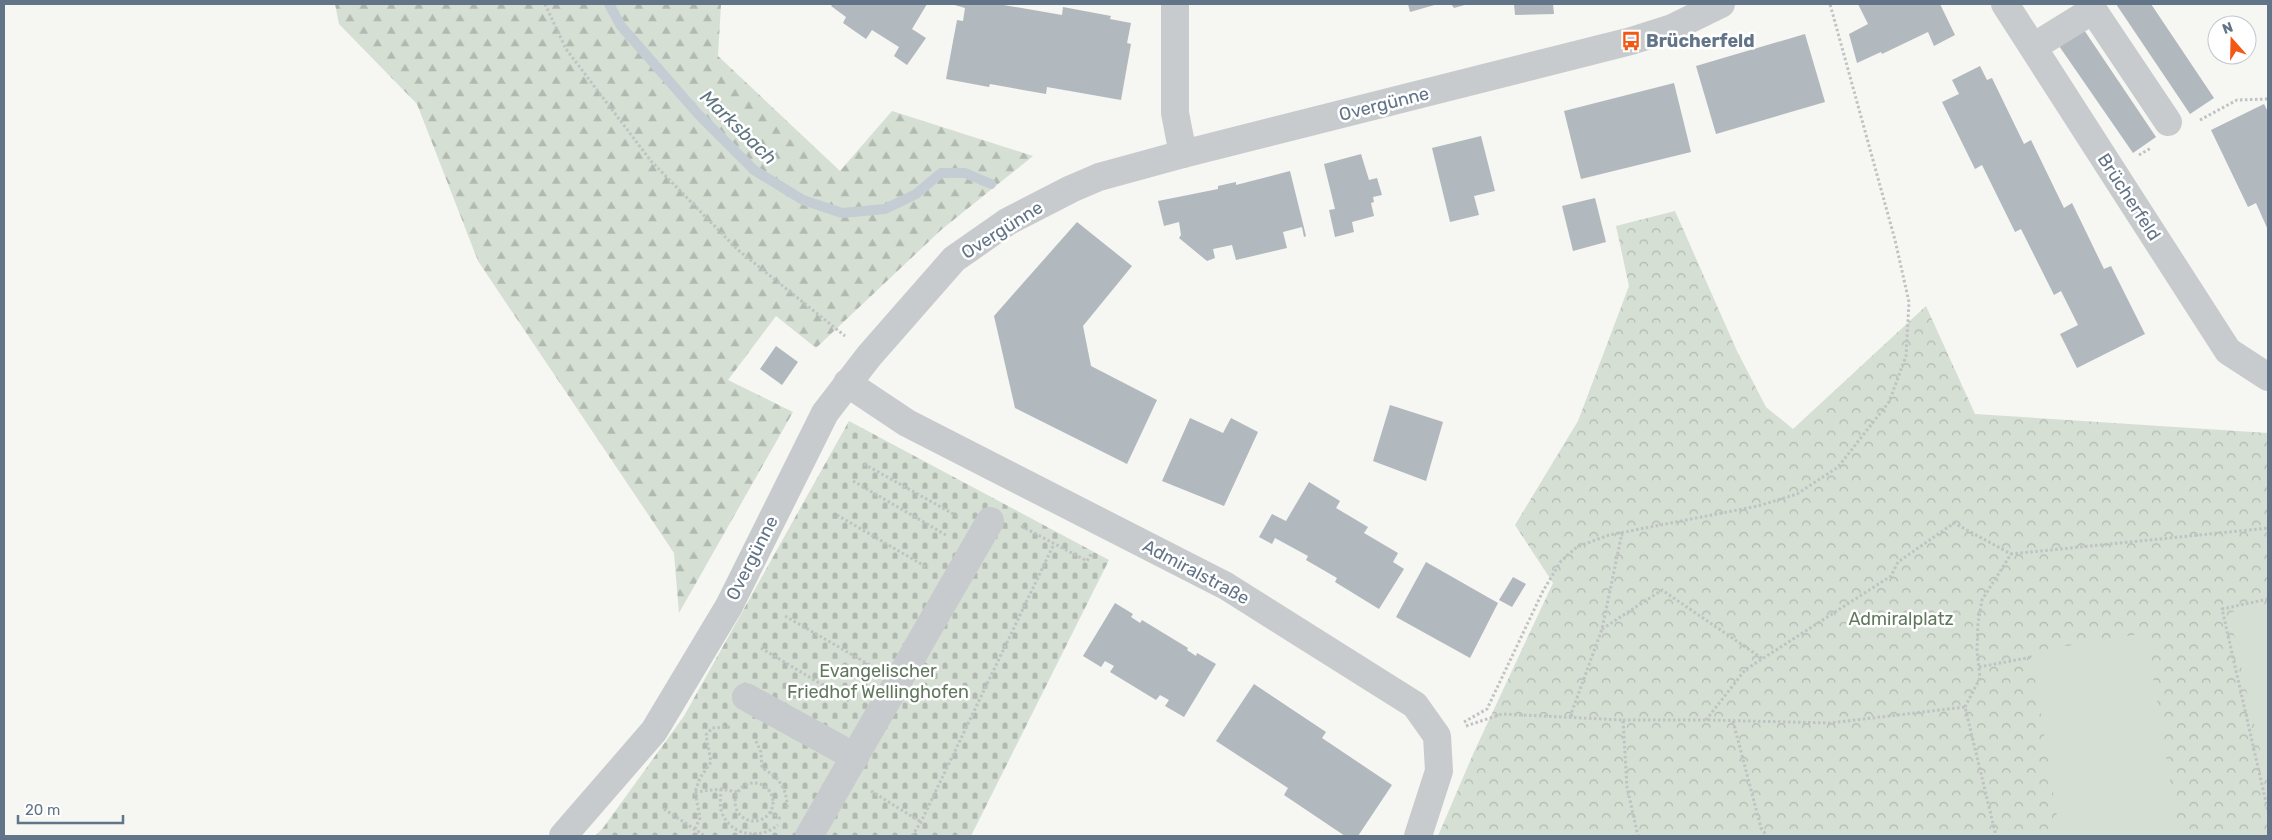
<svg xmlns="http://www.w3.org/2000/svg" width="2272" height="840" font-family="Rubik,sans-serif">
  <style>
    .forest { fill: url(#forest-firs) }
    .cemetery { fill: url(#cemetery-stones) }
    .park { fill: url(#park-crowns) }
    .pitch { fill: #d6dfd3 }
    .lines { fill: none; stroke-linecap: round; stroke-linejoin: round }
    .stream { stroke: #c3cdd3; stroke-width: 10 }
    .building { fill: #b1b8be }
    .path { stroke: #c0c2c4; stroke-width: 3; stroke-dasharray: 2.5 2.5; stroke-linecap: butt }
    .minor { stroke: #c8cbce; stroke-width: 28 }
    .labels { text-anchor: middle; stroke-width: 5; stroke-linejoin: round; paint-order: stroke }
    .poi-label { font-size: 18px; font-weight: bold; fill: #627487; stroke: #fff; text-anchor: start }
    .street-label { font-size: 18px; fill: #627487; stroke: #fff }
    .park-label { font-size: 18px; fill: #62785e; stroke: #fff }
    .water-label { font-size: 19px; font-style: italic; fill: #5e7783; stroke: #fff }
  </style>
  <defs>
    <pattern id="forest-firs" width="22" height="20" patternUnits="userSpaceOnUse" patternTransform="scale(1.25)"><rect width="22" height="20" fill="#d6dfd3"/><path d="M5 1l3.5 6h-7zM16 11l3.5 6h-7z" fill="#b1b9b1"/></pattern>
    <pattern id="cemetery-stones" width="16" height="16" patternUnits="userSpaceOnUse" patternTransform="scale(1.25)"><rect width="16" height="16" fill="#d6dfd3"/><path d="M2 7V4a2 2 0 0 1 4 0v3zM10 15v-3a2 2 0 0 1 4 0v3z" fill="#b1b9b1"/></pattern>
    <pattern id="park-crowns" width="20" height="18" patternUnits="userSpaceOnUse" patternTransform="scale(1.25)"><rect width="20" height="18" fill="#d6dfd3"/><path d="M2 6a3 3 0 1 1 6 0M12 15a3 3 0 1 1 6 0" fill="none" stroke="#b1b9b1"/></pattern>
  </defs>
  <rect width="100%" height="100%" fill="#f6f6f2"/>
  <polygon class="forest" points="335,4 721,4 718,56 840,171 892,111 1033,156 941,230 816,348 776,316 728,380 793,412 679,613 674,553 478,261 417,104 339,24"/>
  <polygon class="cemetery" points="849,421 1109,560 971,836 595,836 603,828 684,716"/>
  <polygon class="park" points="1675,211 1737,351 1766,407 1793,429 1926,306 1975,414 2268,433 2268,836 1438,836 1474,752 1553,583 1515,525 1578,421 1629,286 1616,226"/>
  <g class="pitch">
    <polygon points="2268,604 2268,785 2229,613"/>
    <polygon points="2146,633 2179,836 2060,836 2031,652"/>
  </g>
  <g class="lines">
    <polyline class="stream" points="609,4 621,26 698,114 754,170 803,200 842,213 885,209 916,194 941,173 965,173 991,184"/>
  </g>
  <g class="building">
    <polygon points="833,4 927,4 912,29 926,38 907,65 894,56 899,47 872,30 866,39 843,23 846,17 831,6"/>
    <polygon points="951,4 998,4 1062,15 1063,7 1111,16 1110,19 1131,23 1127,43 1131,44 1121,100 1047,87 1046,94 990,84 989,87 946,79 957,20 963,21 965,8"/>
    <polygon points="1408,4 1438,4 1410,12"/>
    <polygon points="1451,4 1468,4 1454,8"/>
    <polygon points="1514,4 1553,4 1554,14 1515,15"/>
    <polygon points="1858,4 1940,4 1955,35 1934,46 1928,32 1882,54 1881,52 1857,63 1849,34 1868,24"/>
    <polygon points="2116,4 2151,4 2214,98 2190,114"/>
    <polygon points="2082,27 2156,137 2133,153 2057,43"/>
    <polygon points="1805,34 1825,102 1716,134 1696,66"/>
    <polygon points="1980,66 1987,80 1992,78 2024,144 2031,140 2064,208 2072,203 2104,269 2111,266 2145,334 2077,368 2060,334 2078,325 2061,291 2054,295 2021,229 2015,232 1982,165 1975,169 1942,102 1959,94 1952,80"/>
    <polygon points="1674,83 1691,152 1581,179 1564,111"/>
    <polygon points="2264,104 2268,112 2268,230 2256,203 2248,207 2211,130"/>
    <polygon points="1481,136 1495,191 1474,196 1479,215 1450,222 1432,148"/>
    <polygon points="1361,154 1369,180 1377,178 1382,195 1373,197 1374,202 1371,203 1374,216 1352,222 1354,232 1335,237 1329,210 1335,209 1324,164"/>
    <polygon points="1290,171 1306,236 1304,237 1302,227 1283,232 1287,248 1236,260 1232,245 1213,249 1215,258 1207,261 1179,238 1181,235 1179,222 1164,226 1158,201 1218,189 1218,186 1236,182 1236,185"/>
    <polygon points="1595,198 1606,242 1573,251 1562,206"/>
    <polygon points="1077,222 1132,266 1083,326 1091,366 1157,400 1127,464 1015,408 994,316"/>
    <polygon points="776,346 798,362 782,385 760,369"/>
    <polygon points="1390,405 1443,422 1426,481 1373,461"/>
    <polygon points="1190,418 1223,433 1231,418 1258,432 1224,506 1162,481"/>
    <polygon points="1309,482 1340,501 1336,508 1368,527 1364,533 1398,553 1393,562 1404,569 1379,609 1335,582 1337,578 1306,560 1308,556 1275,538 1272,544 1259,537 1272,514 1286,521"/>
    <polygon points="1426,562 1498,603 1470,658 1396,617"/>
    <polygon points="1513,577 1526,584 1512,607 1499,600"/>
    <polygon points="1115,603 1133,614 1131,617 1140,623 1142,620 1188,648 1187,650 1196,656 1197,653 1216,664 1184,717 1165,706 1169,700 1160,695 1156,700 1110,672 1114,666 1105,661 1101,667 1083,656"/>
    <polygon points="1254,684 1326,732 1322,738 1392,785 1358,836 1345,836 1284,795 1288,788 1216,741"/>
  </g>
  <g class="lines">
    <g class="path">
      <polyline points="545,4 566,49 651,161 738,250 845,336"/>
      <polyline points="2200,120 2237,100 2268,99"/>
      <polyline points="2139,155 2151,148"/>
      <polyline points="864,464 957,516"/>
      <polyline points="853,481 946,535"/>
      <polyline points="837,515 928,568"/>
      <polyline points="1021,526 1087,561 1091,554"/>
      <polyline points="2268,599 2222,609 2268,811"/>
      <polyline points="785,616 870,665"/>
      <polyline points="1602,629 1662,590 1763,659"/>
      <polyline points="761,648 849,701"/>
      <polyline points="1979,667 2032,657"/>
      <polyline points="1965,707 1980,678 1977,650 1978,623 1982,600 2011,554 2268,528"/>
      <polyline points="1570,717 1602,629 1622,533"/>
      <polyline points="1623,720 1706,720 1830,723 1965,707 1996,836"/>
      <polyline points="1706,720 1745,670 1891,576 1898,562 1954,523 2011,554"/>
      <polyline points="1733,721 1761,828 1767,836"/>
      <polyline points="1464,722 1487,709 1543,591 1561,561 1577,547 1609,535 1758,506 1797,494 1838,467 1889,402 1906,356 1909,302 1895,240 1830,4"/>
      <polyline points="1466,726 1502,714 1623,720 1627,787 1638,836"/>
      <path d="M756 741 761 752 762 768C778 777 787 787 787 807"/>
      <circle cx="754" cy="802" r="19"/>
      <path d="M721 789C721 797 719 805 722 813 731 836 760 840 778 825"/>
      <polyline points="871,791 921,822"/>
      <polyline points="695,792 721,789 737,792"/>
      <polyline points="664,809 705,836"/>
      <polyline points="770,812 781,819"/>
      <polyline points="695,829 700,818 695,792 700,778 711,762 706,735 712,728 732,727"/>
      <polyline points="912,836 921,822 1054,544"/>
    </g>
    <g class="minor">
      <polyline points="1175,4 1175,113 1183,154"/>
      <polyline points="2005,4 2228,351 2268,377"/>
      <polyline points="2033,47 2093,10 2168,122"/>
      <polyline points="847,383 907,423 1226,586 1415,705 1437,736 1439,771 1418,836"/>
      <polyline points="746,697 855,757"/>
      <polyline points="563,836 654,731 729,606 825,413 869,356 954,259 1007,222 1071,189 1099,177 1183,154 1631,41 1672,28 1721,4"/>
      <polyline points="809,836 990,521"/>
    </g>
  </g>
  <defs>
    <symbol id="bus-bare" viewBox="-9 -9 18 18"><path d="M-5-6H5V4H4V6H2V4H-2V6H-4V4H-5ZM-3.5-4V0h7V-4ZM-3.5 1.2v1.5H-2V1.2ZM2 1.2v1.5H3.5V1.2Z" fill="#f45614" stroke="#fff" stroke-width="2.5" paint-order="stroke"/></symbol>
  </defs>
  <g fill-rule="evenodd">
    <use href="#bus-bare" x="1617" y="27" width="28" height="28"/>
  </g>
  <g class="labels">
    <g class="poi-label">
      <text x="1646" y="47">Brücherfeld</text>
    </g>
    <g class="street-label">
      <text transform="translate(1384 104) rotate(-14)" y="6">Overgünne</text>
      <text transform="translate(2129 197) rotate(57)" y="6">Brücherfeld</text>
      <text transform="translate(1002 230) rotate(-32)" y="6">Overgünne</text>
      <text transform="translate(752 558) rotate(-63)" y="6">Overgünne</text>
      <text transform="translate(1196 572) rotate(28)" y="6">Admiralstraße</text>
    </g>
    <g class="park-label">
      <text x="1901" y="625">Admiralplatz</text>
      <text x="878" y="677">Evangelischer<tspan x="878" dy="21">Friedhof Wellinghofen</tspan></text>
    </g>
    <g class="water-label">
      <text transform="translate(739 127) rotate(44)" y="7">Marksbach</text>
    </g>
  </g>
  <rect width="2272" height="840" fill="none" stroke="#627487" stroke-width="10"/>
  <g transform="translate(2232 40) rotate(340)"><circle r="24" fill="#ffffff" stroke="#c0c7cf"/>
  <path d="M0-4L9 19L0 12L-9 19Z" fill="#f45614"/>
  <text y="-8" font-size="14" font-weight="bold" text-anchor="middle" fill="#627487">N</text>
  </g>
  <path d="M18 815v8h105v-8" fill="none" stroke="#627487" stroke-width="2.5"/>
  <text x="25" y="815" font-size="15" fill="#627487" stroke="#ffffff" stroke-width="4" paint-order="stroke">20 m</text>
</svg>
